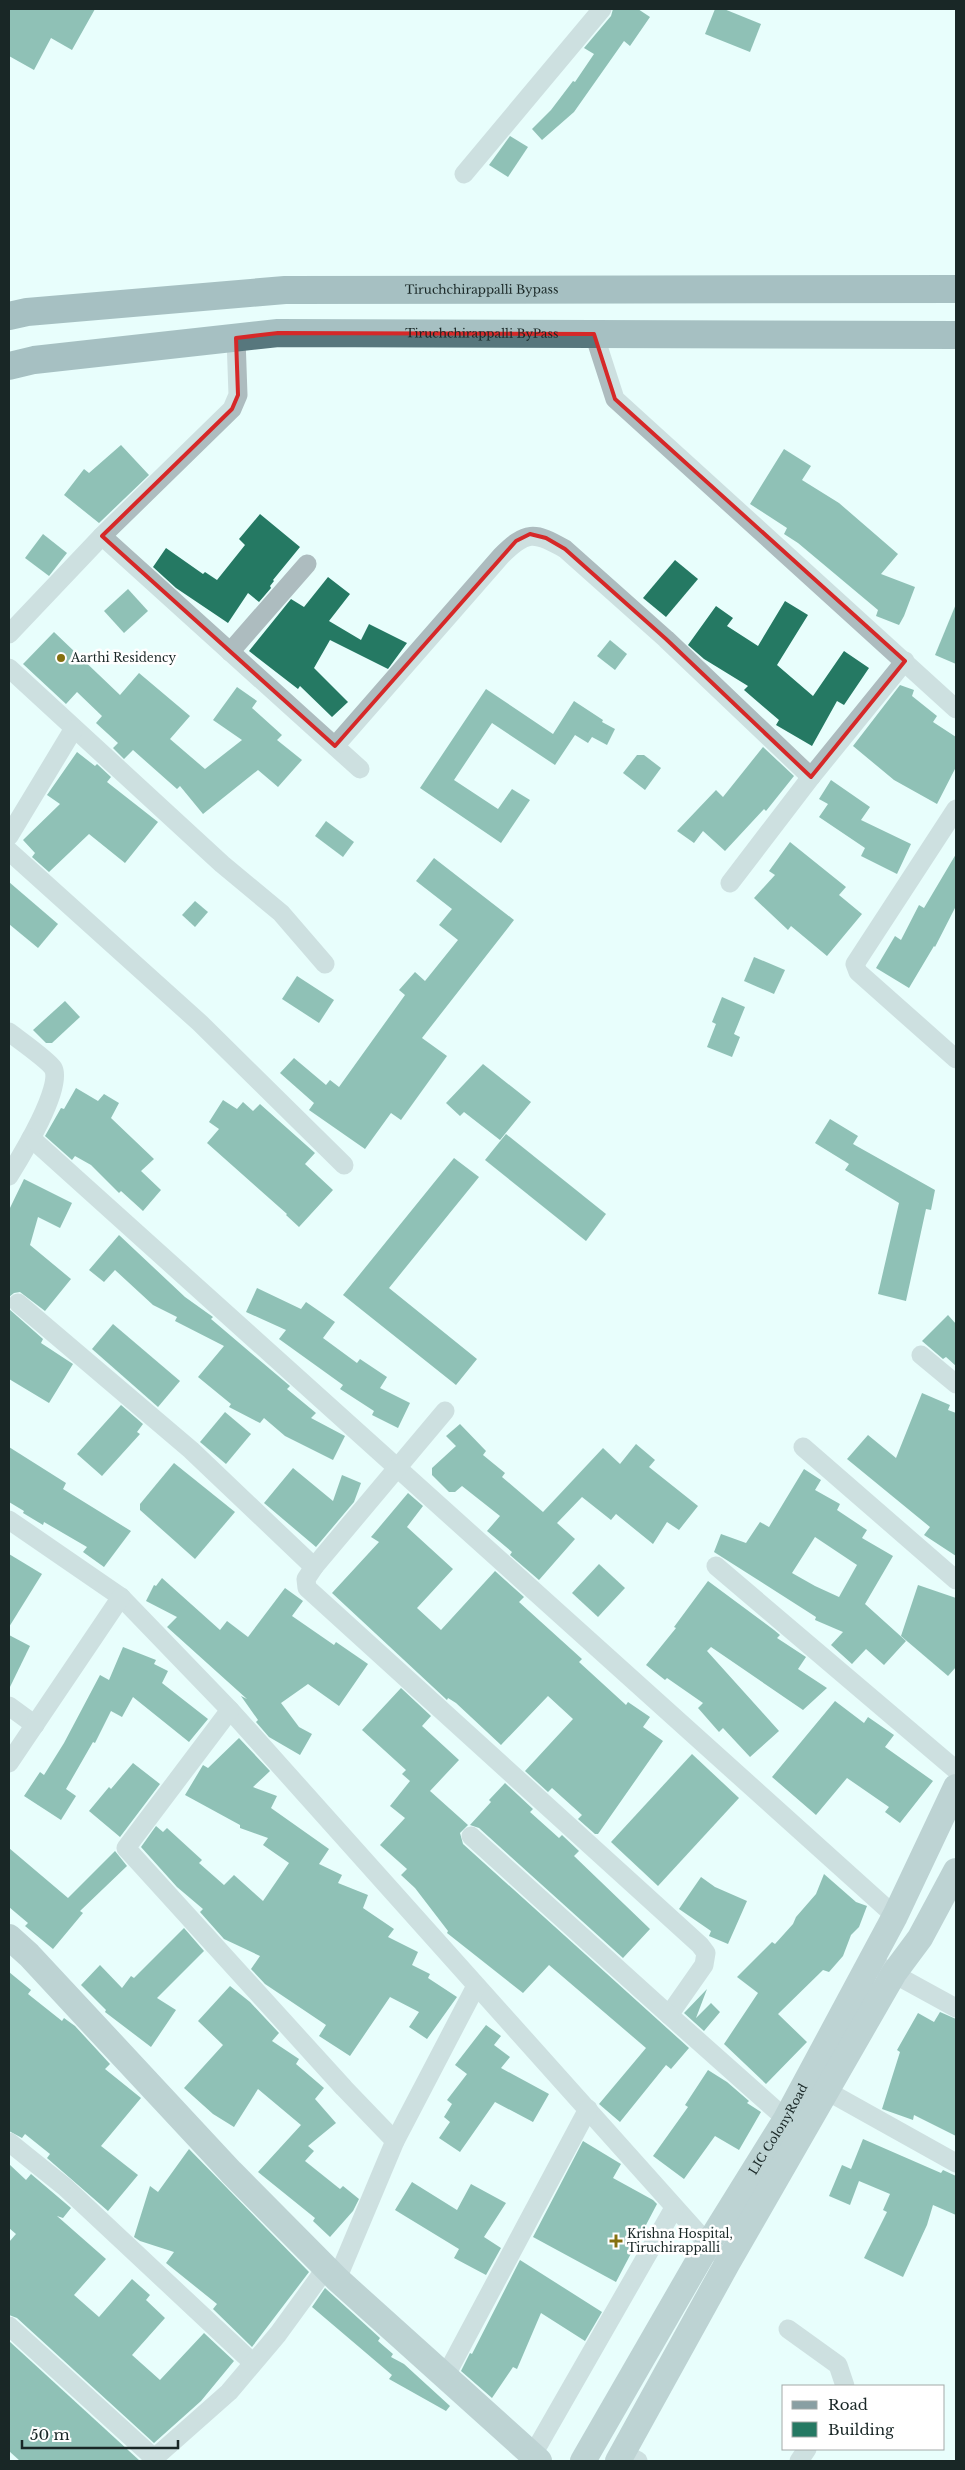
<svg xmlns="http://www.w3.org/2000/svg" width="965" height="2470" font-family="'Libre Baskerville',serif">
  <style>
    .building { fill: #257963; fill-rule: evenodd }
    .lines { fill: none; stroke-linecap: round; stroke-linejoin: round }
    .street { stroke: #adbcbf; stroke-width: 19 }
    .secondary { stroke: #899fa3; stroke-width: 26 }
    .highway { stroke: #57777d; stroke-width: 28 }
    .marked { fill: none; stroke: #d62828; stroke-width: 4; stroke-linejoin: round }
    .poi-dot { fill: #857010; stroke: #fff; stroke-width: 2 }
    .labels { text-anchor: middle; stroke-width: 5; stroke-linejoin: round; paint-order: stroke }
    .street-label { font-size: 12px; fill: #192726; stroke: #fff }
    .poi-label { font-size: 12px; fill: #192726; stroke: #fff; text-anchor: start }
  </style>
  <rect width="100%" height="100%" fill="#e8fefc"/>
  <g class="building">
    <polygon points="9,9 95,9 72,50 51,38 34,70 9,56"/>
    <polygon points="613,9 638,9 650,17 630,46 624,41 574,112 542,140 532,129 551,110 573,81 575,82 594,54 584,48 611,16"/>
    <polygon points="715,9 724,9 761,24 750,52 705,34"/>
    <polygon points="510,136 528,147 508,177 489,165"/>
    <polygon points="121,445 149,475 99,523 64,495 84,469 89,473"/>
    <polygon points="784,449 811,466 802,480 839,503 898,554 881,574 915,587 904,616 899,625 876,616 878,610 798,543 784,534 787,528 750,504"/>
    <polygon points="260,514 300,547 273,580 274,581 270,586 271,588 259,602 248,593 228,623 176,588 153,567 166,548 203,574 205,572 217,580 245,545 239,539"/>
    <polygon points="43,534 67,553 49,576 25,558"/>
    <polygon points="675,560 698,579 666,617 643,598"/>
    <polygon points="328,577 350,594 329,621 361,640 369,624 407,643 388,669 330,640 314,668 348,702 332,717 300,686 298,689 249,651 291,599 304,607"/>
    <polygon points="128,589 148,611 124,633 104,611"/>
    <polygon points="785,601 808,615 777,665 813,696 844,651 869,668 844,705 837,701 812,746 776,725 779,720 744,690 748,686 704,659 688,645 716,606 733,618 727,626 758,646"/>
    <polygon points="956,604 956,664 935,655"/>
    <polygon points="54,632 120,695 139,673 190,716 170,739 205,769 242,740 213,720 237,687 257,701 252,708 282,735 277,740 302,760 278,787 258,770 203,814 180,786 177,789 133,750 124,759 113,748 118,743 96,723 102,716 77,692 66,704 23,664"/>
    <polygon points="610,640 627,654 615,670 597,656"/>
    <polygon points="900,685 914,690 912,696 937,716 933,722 956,737 956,767 937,804 894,780 853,746"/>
    <polygon points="486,689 553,734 574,701 603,720 602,722 615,729 607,745 592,737 588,743 575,735 555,765 492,723 454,780 498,809 512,789 530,800 501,843 420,788"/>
    <polygon points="763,747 794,776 766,811 764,809 725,851 703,831 694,843 677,831 716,790 723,797"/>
    <polygon points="77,752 95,766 97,764 111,777 107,782 158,822 125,863 89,834 49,872 32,857 35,853 23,840 60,804 47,795"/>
    <polygon points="637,755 644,755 661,768 645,790 623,773"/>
    <polygon points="831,780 870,807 861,820 911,844 897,874 861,856 865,848 819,817 828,804 819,799"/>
    <polygon points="326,821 354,842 343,857 315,836"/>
    <polygon points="790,842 846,887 839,895 862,914 827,956 791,926 788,930 754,898 775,875 769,871"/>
    <polygon points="956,854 956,906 935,947 934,946 909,988 876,968 895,936 901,940 919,905 924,908"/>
    <polygon points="434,858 514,920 422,1038 447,1056 401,1120 391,1113 365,1149 309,1110 314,1103 280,1073 294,1058 326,1085 330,1080 339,1087 405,995 399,990 415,972 425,981 458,940 439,925 452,909 416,881"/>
    <polygon points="9,882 58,924 38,948 9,924"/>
    <polygon points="195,901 208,912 195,927 182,915"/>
    <polygon points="754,957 785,970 774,994 744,981"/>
    <polygon points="297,976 334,1000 319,1023 282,999"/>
    <polygon points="722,997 745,1007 734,1034 740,1037 732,1057 707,1047 716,1024 712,1022"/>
    <polygon points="65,1001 80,1017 52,1043 46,1043 33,1030"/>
    <polygon points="483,1064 531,1102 500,1140 464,1112 460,1116 446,1103"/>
    <polygon points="76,1088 98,1101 104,1094 119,1103 111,1118 154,1159 141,1171 161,1190 143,1211 121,1191 119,1193 91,1165 75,1156 72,1160 45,1136 61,1108 64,1109"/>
    <polygon points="223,1100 237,1109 243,1102 253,1111 260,1104 315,1153 305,1164 333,1190 299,1227 286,1215 287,1214 207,1143 219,1129 209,1122"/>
    <polygon points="830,1119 858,1136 853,1144 935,1190 931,1210 926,1209 906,1301 878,1294 899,1203 845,1170 849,1164 815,1143"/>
    <polygon points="506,1134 606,1214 586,1241 485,1160"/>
    <polygon points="454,1158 479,1177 389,1288 477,1359 456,1385 343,1295"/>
    <polygon points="24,1179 72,1203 60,1228 38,1217 30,1245 71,1279 45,1311 20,1292 14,1293 9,1297 9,1210"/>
    <polygon points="119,1235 185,1297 213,1317 211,1319 290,1386 287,1389 316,1413 311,1418 345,1436 333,1460 285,1436 264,1418 260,1423 229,1407 231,1404 198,1377 224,1346 175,1321 177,1317 153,1305 115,1270 104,1282 89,1270"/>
    <polygon points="257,1288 301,1309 306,1302 335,1322 323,1338 357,1363 360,1359 387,1377 380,1388 410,1403 398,1428 372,1415 374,1411 340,1389 343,1385 279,1339 286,1330 246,1312"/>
    <polygon points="9,1309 43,1339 41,1343 73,1364 49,1403 9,1379"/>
    <polygon points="948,1315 956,1324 956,1366 946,1357 943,1359 922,1341"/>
    <polygon points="113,1324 180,1381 158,1407 92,1349"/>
    <polygon points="922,1393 950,1405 948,1410 956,1413 956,1556 924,1535 930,1527 847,1459 868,1435 896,1458"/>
    <polygon points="121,1405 143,1424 137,1432 140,1434 102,1476 77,1454"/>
    <polygon points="225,1412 251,1434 226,1464 200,1442"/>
    <polygon points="460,1424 486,1451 483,1455 505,1473 502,1477 543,1512 603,1448 620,1464 636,1444 655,1460 649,1467 698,1506 679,1530 667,1522 653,1544 616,1514 611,1520 582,1497 557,1523 575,1539 539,1580 510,1555 512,1552 487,1531 500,1516 462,1486 455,1492 449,1492 432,1475 432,1468 456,1446 446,1436"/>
    <polygon points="9,1447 66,1483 63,1489 131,1531 104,1567 83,1552 87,1547 44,1522 43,1525 23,1513 24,1511 9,1502"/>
    <polygon points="174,1463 235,1512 195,1559 140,1510 140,1504"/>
    <polygon points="293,1468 333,1501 342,1475 361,1483 354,1502 316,1547 264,1503"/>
    <path d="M804 1469 821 1480 815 1490 840 1504 837 1510 867 1530 862 1538 893 1556 865 1604 906 1641 884 1665 866 1649 852 1664 831 1645 843 1632 815 1620 816 1617 714 1552 721 1534 746 1543 760 1522 769 1527ZM815 1537 857 1565 839 1597 815 1586 792 1573Z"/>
    <polygon points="408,1493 423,1506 407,1527 453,1569 417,1608 441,1630 495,1571 524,1597 519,1602 582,1659 579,1662 626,1705 628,1702 650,1717 643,1727 663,1741 598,1834 595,1834 578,1819 582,1815 552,1788 548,1792 525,1771 573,1719 548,1696 501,1745 456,1703 448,1698 447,1700 332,1593 379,1542 371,1537"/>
    <polygon points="9,1554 42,1574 9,1627"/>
    <polygon points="599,1564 625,1588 598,1617 572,1593"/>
    <polygon points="162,1578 220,1630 227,1621 248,1637 285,1588 303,1601 292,1616 334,1645 336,1642 368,1664 339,1706 308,1684 281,1703 299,1727 312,1734 300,1755 269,1737 256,1722 258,1720 241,1696 247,1699 167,1627 177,1617 146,1601 154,1585 156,1586"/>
    <polygon points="708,1581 774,1630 780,1635 777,1638 806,1657 798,1669 827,1688 803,1710 711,1647 707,1651 779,1731 750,1757 723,1728 719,1732 698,1708 703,1703 667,1678 665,1680 646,1665 676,1628 674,1627"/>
    <polygon points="918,1585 956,1598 956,1667 948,1676 901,1636"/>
    <polygon points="9,1635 30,1646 9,1689"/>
    <polygon points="123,1647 156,1660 154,1664 168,1671 162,1683 208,1719 189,1742 133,1697 122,1717 111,1711 95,1743 93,1742 66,1789 76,1796 61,1820 24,1796 40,1772 44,1775 64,1743 100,1675 109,1680"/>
    <polygon points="401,1688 431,1716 422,1726 459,1760 430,1791 468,1825 460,1833 463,1844 689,2048 671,2069 666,2065 620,2122 599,2104 646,2048 549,1965 523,1993 447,1933 448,1931 415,1888 401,1875 407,1869 380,1845 405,1818 390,1806 410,1781 402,1774 406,1770 362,1730"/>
    <polygon points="835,1701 864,1723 868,1717 894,1735 885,1747 933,1781 900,1823 885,1812 889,1807 847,1778 816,1815 772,1777"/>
    <polygon points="239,1738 270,1771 253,1787 277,1796 271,1808 329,1849 319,1864 342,1875 338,1883 368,1895 363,1908 394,1929 388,1937 418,1952 412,1965 430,1974 428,1978 457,1997 427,2039 409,2027 419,2012 390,1997 350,2056 319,2036 326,2025 265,1984 251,1969 260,1956 224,1939 200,1912 203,1909 177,1887 141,1847 156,1826 163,1832 167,1828 202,1860 199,1863 224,1885 234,1875 263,1901 289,1863 263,1845 268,1838 240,1828 240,1825 185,1795 203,1765 208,1768"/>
    <polygon points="692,1754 739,1798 658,1886 611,1842"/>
    <polygon points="133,1763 160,1784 120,1837 89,1811 109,1787 111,1789"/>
    <polygon points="505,1783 533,1809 530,1812 559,1838 562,1835 579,1851 574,1856 650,1929 623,1958 479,1828 470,1825 491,1802 489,1800"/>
    <polygon points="9,1848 68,1898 115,1851 127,1866 80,1911 83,1913 53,1949 25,1926 28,1923 9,1907"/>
    <polygon points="824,1874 856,1902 867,1906 859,1927 851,1935 843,1956 829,1972 823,1970 778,2014 807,2042 766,2084 724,2044 758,1993 737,1977 772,1942 775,1944 793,1924 796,1917 816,1894"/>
    <polygon points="701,1877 715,1887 747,1901 728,1944 709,1936 711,1931 679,1909"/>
    <polygon points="184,1928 204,1951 157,1998 176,2010 151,2047 105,2012 106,2010 81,1985 100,1965 122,1988 131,1976 134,1978"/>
    <polygon points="9,1972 31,1990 28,1994 62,2021 64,2018 75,2026 110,2064 105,2069 141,2098 101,2146 138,2175 108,2211 47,2158 50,2154 25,2134 22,2138 9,2131"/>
    <polygon points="230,1986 250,2002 279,2033 272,2041 299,2059 296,2064 324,2088 315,2099 336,2123 308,2146 314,2151 305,2161 340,2189 343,2186 359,2199 353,2211 330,2237 313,2221 315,2218 258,2172 301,2125 258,2089 234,2127 213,2114 184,2088 223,2045 198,2021"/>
    <polygon points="707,1989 696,2018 711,2003 720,2012 704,2031 684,2013"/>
    <polygon points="940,2012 956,2019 956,2136 914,2115 913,2120 882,2109 900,2052 897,2050 918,2013 934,2022"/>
    <polygon points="486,2025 501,2036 494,2045 510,2057 501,2068 549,2094 533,2122 495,2102 460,2152 439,2138 450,2122 444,2117 452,2104 447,2100 467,2074 455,2065"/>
    <polygon points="708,2070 727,2082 749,2101 747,2103 761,2112 739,2150 715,2136 684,2179 653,2156 688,2107 685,2105"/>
    <polygon points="863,2139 941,2173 943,2170 956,2176 956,2215 933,2205 927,2225 903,2277 864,2258 887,2212 883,2210 890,2194 859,2181 850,2205 829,2196 842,2165 851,2169"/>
    <polygon points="583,2141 621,2164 613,2178 653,2200 657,2204 616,2282 533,2237"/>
    <polygon points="189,2149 309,2272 252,2347 213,2309 217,2304 166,2263 174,2252 140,2241 134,2237 150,2186 158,2192"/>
    <polygon points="9,2164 26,2180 31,2174 71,2208 63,2218 57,2216 106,2259 74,2295 99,2317 132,2279 150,2295 146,2300 165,2318 132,2355 160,2380 204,2333 234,2361 201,2401 154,2443 17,2318 9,2315 9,2242 16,2234 9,2228"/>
    <polygon points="412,2182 457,2210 471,2184 506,2203 484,2237 501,2248 486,2275 454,2258 459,2249 395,2210"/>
    <polygon points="520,2260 602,2312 585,2341 541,2313 517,2369 513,2367 492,2398 461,2371 470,2353 472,2354"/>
    <polygon points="325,2288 380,2338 378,2341 393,2354 391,2357 404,2364 450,2406 446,2411 389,2379 392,2375 312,2307"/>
    <polygon points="9,2341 140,2461 20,2461 9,2451"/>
  </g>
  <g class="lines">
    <g class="street">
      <polyline points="464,174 602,9"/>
      <polyline points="594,334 615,399 956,709"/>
      <polyline points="102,536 360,769"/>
      <polyline points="9,634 102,536 232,409 238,395 236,338"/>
      <polyline points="230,652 307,564"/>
      <polyline points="9,668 222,864 281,913 325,964"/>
      <path d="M335 746 501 556C526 531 534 531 565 549L666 639 811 777"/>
      <polyline points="956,809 855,964 858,972 956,1059"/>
      <polyline points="9,836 73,730"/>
      <polyline points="9,851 200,1023 344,1165"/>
      <polyline points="730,883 811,777 905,661"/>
      <path d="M9 1032C18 1039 48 1060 53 1068 64 1087 20 1158 9 1176"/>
      <polyline points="31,1138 895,1916"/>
      <polyline points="18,1303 191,1450 314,1567"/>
      <polyline points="921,1355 956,1384"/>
      <polyline points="445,1411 314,1567 306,1579 307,1588 700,1945 706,1953 704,1965 669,2015 786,2119"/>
      <polyline points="803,1447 956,1580"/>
      <polyline points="9,1520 121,1597 230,1710 715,2252"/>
      <polyline points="716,1566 956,1770"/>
      <polyline points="9,1706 35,1725"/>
      <polyline points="230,1710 126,1848 344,2088 395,2141"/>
      <polyline points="9,1763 121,1597"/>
      <polyline points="471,1836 669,2015"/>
      <polyline points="883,1968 956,2008"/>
      <polyline points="827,2091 956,2163"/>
      <polyline points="9,2142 65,2187 253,2363"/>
      <polyline points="337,2279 395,2141 476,1986"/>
      <polyline points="9,2326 154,2458"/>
      <polyline points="788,2329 838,2365 845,2386"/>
      <polyline points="446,2375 588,2109"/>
      <polyline points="623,2453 638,2461"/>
      <polyline points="532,2456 674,2208"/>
      <polyline points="151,2461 229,2392 278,2334 326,2268"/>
      <polyline points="799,2461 807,2449"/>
    </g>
    <g class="secondary">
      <polyline points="9,1937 29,1955 231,2172 337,2279 539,2461"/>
      <path id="s1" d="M583 2461 707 2246 786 2119 895 1916 956 1787"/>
      <polyline points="618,2461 728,2262 894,1973 920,1938 956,1871"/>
    </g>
    <g class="highway">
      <path id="s2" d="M9 316 27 312 285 290 956 289"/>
      <path id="s3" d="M9 366 34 360 278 333 956 335"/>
    </g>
  </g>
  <path d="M0 0H965V2470H0ZM278 333 594 334 615 399 905 661 811 777 666 639 565 549 546 538 530 534 516 541 335 746 102 536 232 409 238 395 236 338Z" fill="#e8fefc" fill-opacity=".55" fill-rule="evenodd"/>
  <path class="marked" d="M278 333 594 334 615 399 905 661 811 777 666 639 565 549 546 538 530 534 516 541 335 746 102 536 232 409 238 395 236 338Z"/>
  <g class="poi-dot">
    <circle cx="61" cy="658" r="5"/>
    <path d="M613.5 2233.5h5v5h5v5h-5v5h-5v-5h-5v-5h5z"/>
  </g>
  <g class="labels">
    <g class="street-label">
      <text dy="4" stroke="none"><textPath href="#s2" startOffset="474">Tiruchchirappalli Bypass</textPath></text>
      <text dy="4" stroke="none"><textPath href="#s3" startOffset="475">Tiruchchirappalli ByPass</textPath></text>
      <text dy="4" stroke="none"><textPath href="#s1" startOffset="385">LIC ColonyRoad</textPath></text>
    </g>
    <g class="poi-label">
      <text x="71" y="662">Aarthi Residency</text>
      <text x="627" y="2238">Krishna Hospital,<tspan x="627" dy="14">Tiruchirappalli</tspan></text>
    </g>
  </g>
  <rect width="965" height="2470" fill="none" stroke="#192726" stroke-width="20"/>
  <rect x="782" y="2385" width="162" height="65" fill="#ffffff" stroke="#a3a9a8"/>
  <rect x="792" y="2401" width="25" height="8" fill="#899fa3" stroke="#a3a9a8"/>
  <text x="828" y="2410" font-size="15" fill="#192726">Road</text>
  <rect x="792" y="2422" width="25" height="15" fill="#257963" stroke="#a3a9a8"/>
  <text x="828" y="2435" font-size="15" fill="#192726">Building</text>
  <path d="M22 2440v8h156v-8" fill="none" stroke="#192726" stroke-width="2.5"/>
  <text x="30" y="2440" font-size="15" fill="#192726" stroke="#ffffff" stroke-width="4" paint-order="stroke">50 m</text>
</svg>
